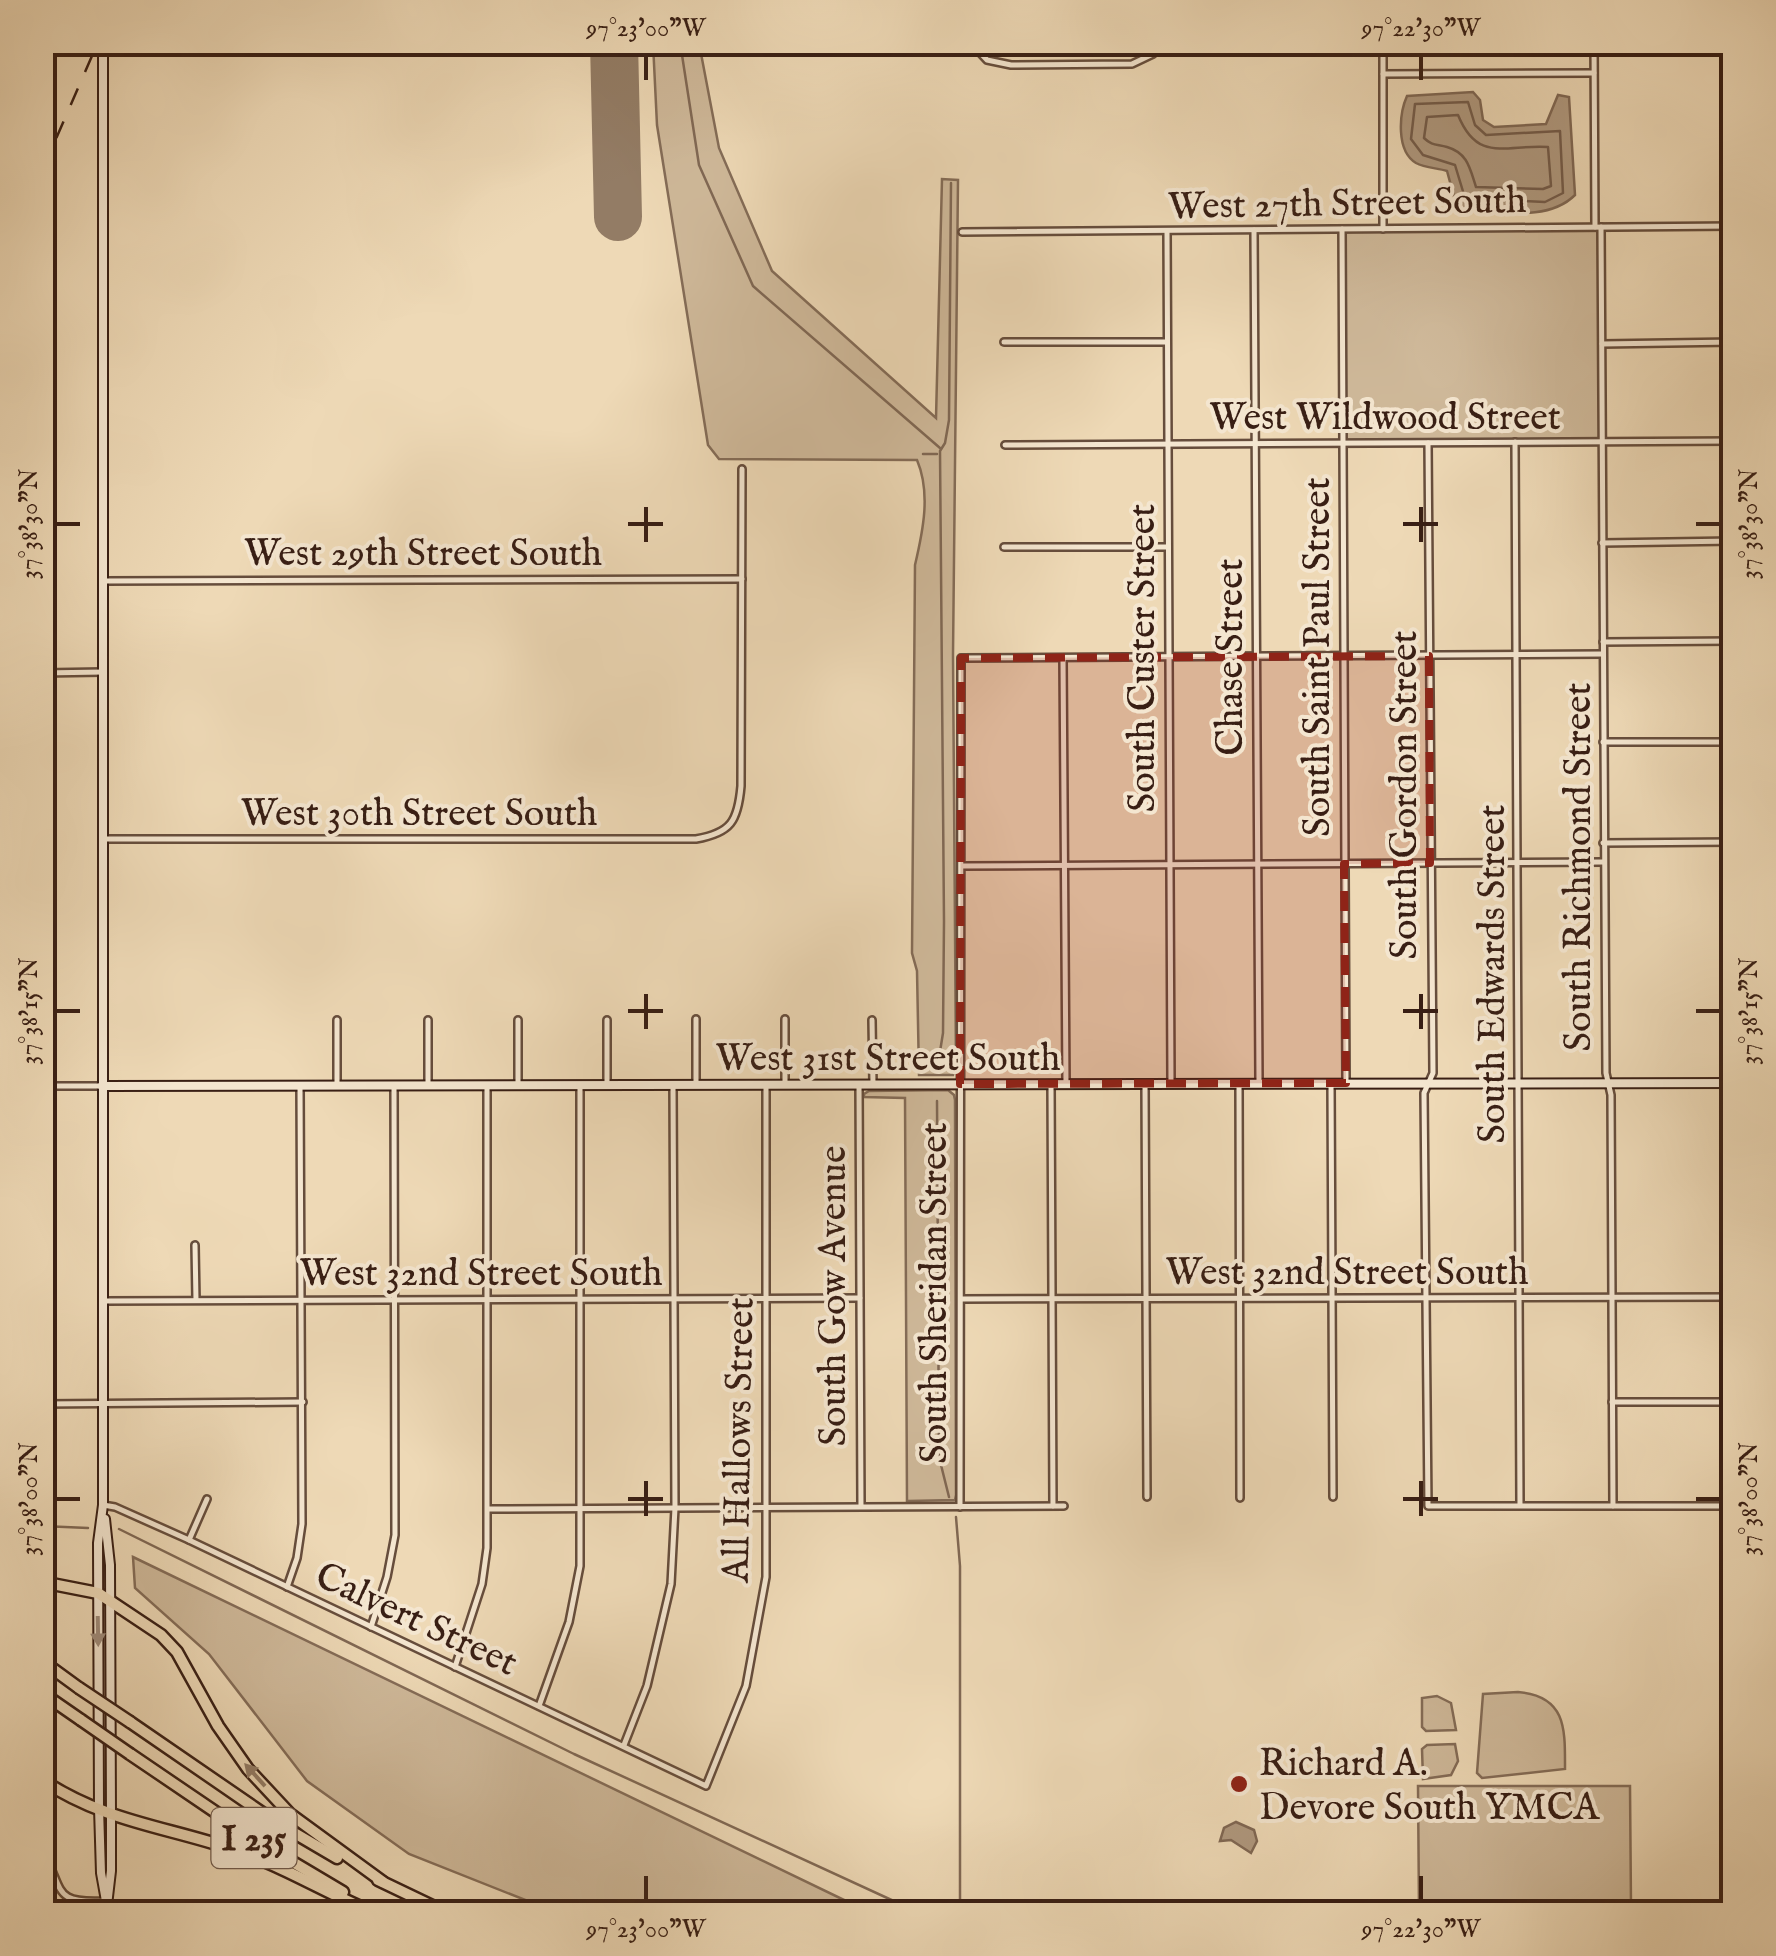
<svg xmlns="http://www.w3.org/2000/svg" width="1776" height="1956" font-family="'IM FELL English',serif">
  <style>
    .green { fill: #cfb99a; stroke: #846c57; stroke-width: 2.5 }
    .water { fill: #b0997f; stroke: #806854; stroke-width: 2.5 }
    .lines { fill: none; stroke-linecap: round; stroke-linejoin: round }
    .shore { stroke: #745c4a; stroke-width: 2.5 }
    .stream { stroke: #806854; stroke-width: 2.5 }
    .runway { stroke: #937c65; stroke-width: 48 }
    .street-casing { stroke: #664d3c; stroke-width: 10 }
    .secondary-casing { stroke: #381e14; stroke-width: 12 }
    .highway-casing { stroke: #381e14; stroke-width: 15 }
    .street { stroke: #f4e6d0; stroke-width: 5 }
    .secondary { stroke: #f4e6d0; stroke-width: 8 }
    .highway { stroke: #eed9b6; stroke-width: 10 }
    .rail { stroke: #381e14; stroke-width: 2.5; stroke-dasharray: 18 18; stroke-linecap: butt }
    .highway-bridge-casing { stroke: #381e14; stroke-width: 15; stroke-linecap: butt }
    .highway-bridge { stroke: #eed9b6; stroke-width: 10 }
    .oneway { fill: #9f8c7b }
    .oneway2 { fill: #937c65 }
    .marked { fill: #8f2418; fill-opacity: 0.2; stroke: #8f2418; stroke-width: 8; stroke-dasharray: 20 12; stroke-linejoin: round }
    .ticks { fill: none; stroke: #381e14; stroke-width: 4 }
    .poi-dot { fill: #8f2418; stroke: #f4e6d0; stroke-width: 4 }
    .labels { text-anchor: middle; stroke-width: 8; stroke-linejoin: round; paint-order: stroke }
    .shield { fill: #f4e6d0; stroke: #705a4c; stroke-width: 2.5 }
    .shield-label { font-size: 35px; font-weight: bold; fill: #381e14 }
    .street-label { font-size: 38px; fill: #381e14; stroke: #f4e6d0 }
    .poi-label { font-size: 38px; fill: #381e14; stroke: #f4e6d0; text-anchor: start }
    .neatline { fill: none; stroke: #381e14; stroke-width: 4 }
    .ticks-label { font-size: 25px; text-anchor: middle; fill: #381e14 }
  </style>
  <rect width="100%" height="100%" fill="#eed9b6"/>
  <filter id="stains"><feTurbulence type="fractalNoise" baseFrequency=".002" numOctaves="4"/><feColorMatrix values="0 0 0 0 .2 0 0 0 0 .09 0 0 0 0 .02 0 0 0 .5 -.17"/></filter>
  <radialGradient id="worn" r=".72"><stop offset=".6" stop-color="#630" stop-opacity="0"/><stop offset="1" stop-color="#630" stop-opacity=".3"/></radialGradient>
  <g class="green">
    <path d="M653 43H699L719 148 772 271 936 418 942 179 958 180 953 655 956 1066 953 1075H919L917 971 912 953 915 565C923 531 931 493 917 460L719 459 708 445 657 125Z"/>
    <polygon points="1601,227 1602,442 1342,443 1342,229"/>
    <polygon points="948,1090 954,1095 955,1100 956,1495 955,1500 907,1501 905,1098 864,1097 864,1094 869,1091"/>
    <polygon points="133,1557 871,1913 558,1913 409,1854 307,1781 209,1654 135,1588"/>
    <path d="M1518 1692C1567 1696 1565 1730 1565 1769L1482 1778 1477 1773 1483 1694Z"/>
    <polygon points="1437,1696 1451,1703 1456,1730 1426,1731 1422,1727 1422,1698"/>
    <polygon points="1455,1744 1458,1761 1451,1775 1423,1779 1422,1749 1427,1745"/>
    <polygon points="1418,1786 1630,1786 1631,1906 1419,1908"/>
  </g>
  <g class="water">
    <path d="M1473 92 1480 100 1483 120 1494 127 1546 124 1558 95 1569 97 1575 195C1548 222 1501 211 1465 210L1456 204 1447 171C1438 168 1425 168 1416 163 1396 151 1399 114 1407 96Z"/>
    <polygon points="1236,1822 1254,1830 1257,1841 1251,1853 1231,1840 1220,1841 1224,1828"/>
  </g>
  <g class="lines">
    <g class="shore">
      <polygon points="1468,102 1475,125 1486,135 1560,131 1563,193 1545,202 1465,198 1455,165 1423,155 1411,139 1415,104"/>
      <path d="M1458 115C1478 164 1506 144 1548 147L1551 186 1543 189 1476 187C1470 169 1468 153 1447 147 1437 144 1432 146 1424 138L1427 117Z"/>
    </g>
    <g class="stream">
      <polyline points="680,42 699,165 753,286 940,448"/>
      <polyline points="923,454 937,454"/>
      <polyline points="938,1064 943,1033 944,921 940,451 945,443 949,420 951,183"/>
      <polyline points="937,1101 939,1457 949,1497"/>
      <polyline points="956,1517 960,1566 960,1914"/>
      <polyline points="42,1526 88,1528"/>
      <polyline points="119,1529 574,1754 922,1914"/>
    </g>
    <polyline class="runway" points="614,42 618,217"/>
    <defs>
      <g id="street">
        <polyline points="970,42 987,60 1011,65 1132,64 1153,54 1162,42"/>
        <polyline points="1383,42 1383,229"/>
        <polyline points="1594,42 1595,227"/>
        <polyline points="1383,74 1594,73"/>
        <polyline points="1601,227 1606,1073 1611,1095 1613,1506"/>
        <polyline points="1342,229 1346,1083"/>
        <polyline points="1254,230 1259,1082"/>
        <polyline points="1167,231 1171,1083"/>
        <polyline points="962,232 1734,226"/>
        <polyline points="1004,342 1167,342"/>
        <polyline points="1602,344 1734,342"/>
        <polyline points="1515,442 1520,1504"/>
        <polyline points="1428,443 1433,1073 1424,1093 1428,1506 1734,1506"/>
        <polyline points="1005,445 1734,441"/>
        <polyline points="1602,543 1734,541"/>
        <polyline points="1004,547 1168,547"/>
        <polyline points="103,581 742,579"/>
        <polyline points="1603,642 1734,641"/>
        <polyline points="1063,658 1066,1084"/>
        <polyline points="42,673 103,672"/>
        <polyline points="1603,742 1734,742"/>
        <path d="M103 839H696C731 833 738 821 741 786L742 469"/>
        <polyline points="1603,843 1734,842"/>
        <polyline points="962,866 1604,862"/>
        <polyline points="696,1019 696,1085"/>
        <polyline points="518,1020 518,1085"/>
        <polyline points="607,1020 607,1085"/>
        <polyline points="872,1020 873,1084"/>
        <polyline points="1239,1083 1240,1498"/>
        <polyline points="1331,1083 1333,1497"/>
        <polyline points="859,1084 861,1506"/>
        <polyline points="1051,1084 1053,1506"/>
        <polyline points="1145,1084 1147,1497"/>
        <polyline points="337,1085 337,1020"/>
        <polyline points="428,1085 428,1020"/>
        <polyline points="785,1085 785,1019"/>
        <polyline points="42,1086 102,1086"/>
        <polyline points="195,1245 196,1300"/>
        <polyline points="961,1299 1734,1297"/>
        <polyline points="103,1301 860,1298"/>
        <polyline points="1612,1402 1734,1402"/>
        <polyline points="42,1404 303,1402"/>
        <polyline points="103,1505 115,1507 189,1540 706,1786 746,1686 766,1577 766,1085"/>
        <polyline points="960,1507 961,658 1603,654"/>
        <polyline points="488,1509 1064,1506"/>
        <polyline points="189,1540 207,1499"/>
        <polyline points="287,1587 297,1558 302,1524 300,1085"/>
        <polyline points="371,1627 387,1577 395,1535 394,1085"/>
        <polyline points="455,1667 482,1584 487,1548 487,1085"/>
        <polyline points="539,1706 569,1622 580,1566 580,1085"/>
        <polyline points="624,1745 647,1686 671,1584 675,1508 673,1085"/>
        <path d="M42 1850C65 1890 51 1904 106 1901"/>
      </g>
      <g id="secondary">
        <polyline points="103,42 103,1505 98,1543 99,1808 101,1873 106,1901"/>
        <polyline points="102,1086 1734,1083"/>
        <polyline points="105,1519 110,1565 111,1815 111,1871 106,1914"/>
      </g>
      <g id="highway">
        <polyline points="42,1582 98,1593 161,1635 177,1652 218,1726 248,1769 290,1814 383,1882"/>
        <polyline points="42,1661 79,1688"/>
        <polyline points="42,1693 81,1720"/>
        <polyline points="130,1722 274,1821 337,1858"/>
        <polyline points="130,1754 264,1845 343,1892"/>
        <path d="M42 1780C104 1821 162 1826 229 1848 281 1864 327 1894 377 1914"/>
        <polyline points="378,1880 449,1914"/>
      </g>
    </defs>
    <use href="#street" class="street-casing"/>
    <use href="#secondary" class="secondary-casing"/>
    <use href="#highway" class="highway-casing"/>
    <use href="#street" class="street"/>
    <use href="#secondary" class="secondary"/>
    <use href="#highway" class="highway"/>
    <polyline class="rail" points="42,171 98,42"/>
    <defs>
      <g id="highway-bridge">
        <polyline points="79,1688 130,1722"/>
        <polyline points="81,1720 130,1754"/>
      </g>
    </defs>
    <use href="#highway-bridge" class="highway-bridge-casing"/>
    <use href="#highway-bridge" class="highway-bridge"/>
  </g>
  <defs><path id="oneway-solid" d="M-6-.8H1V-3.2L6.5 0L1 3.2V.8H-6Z" transform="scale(2.5)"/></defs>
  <use class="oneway" href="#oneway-solid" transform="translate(98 1631) rotate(89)"/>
  <use class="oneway2" href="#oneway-solid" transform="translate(255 1775) rotate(-132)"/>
  <path class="marked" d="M1429 656 1430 863 1344 864 1346 1083 960 1084 961 658Z"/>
  <path class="ticks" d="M646 55V80M1421 55V80M646 507V542M1421 507V542M55 524H80M628 524H663M1403 524H1438M1696 524H1721M646 994V1029M1421 994V1029M55 1011H80M628 1011H663M1403 1011H1438M1696 1011H1721M646 1481V1516M1421 1481V1516M55 1499H80M628 1499H663M1403 1499H1438M1696 1499H1721M646 1876V1901M1421 1876V1901"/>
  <circle class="poi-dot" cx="1239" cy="1784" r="10"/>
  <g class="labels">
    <rect class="shield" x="211.5" y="1808" width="85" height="60" rx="8"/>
    <g class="shield-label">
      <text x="254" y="1850">I 235</text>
    </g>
    <g class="street-label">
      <text transform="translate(1347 202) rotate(-1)" y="13">West 27th Street South</text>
      <text x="1385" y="429">West Wildwood Street</text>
      <text x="423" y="565">West 29th Street South</text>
      <text transform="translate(1229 657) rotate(-90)" y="13">Chase Street</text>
      <text transform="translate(1316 657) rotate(-90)" y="13">South Saint Paul Street</text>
      <text transform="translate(1141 658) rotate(-90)" y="13">South Custer Street</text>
      <text transform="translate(1403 795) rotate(-90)" y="13">South Gordon Street</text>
      <text x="419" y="825">West 30th Street South</text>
      <text transform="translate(1577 867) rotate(-90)" y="13">South Richmond Street</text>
      <text transform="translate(1491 974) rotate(-90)" y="13">South Edwards Street</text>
      <text x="888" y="1070">West 31st Street South</text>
      <text x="1347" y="1284">West 32nd Street South</text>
      <text x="481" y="1285">West 32nd Street South</text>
      <text transform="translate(933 1293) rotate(-90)" y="13">South Sheridan Street</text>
      <text transform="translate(832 1296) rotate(-90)" y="13">South Gow Avenue</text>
      <text transform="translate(737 1440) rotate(-89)" y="13">All Hallows Street</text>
      <text transform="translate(417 1618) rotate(25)" y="13">Calvert Street</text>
    </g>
    <g class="poi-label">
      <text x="1259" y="1775">Richard A.<tspan x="1259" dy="44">Devore South YMCA</tspan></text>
    </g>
  </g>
  <rect width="1776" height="1956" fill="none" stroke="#eed9b6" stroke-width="110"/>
  <rect x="55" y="55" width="1666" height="1846" class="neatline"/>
  <g class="ticks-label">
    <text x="646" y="36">97°23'00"W</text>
    <text x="1421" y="36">97°22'30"W</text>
    <text transform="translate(28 524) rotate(-90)" y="9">37°38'30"N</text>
    <text transform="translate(1748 524) rotate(-90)" y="9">37°38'30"N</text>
    <text transform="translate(28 1011) rotate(-90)" y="9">37°38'15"N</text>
    <text transform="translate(1748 1011) rotate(-90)" y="9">37°38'15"N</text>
    <text transform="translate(28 1499) rotate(-90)" y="9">37°38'00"N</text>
    <text transform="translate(1748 1499) rotate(-90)" y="9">37°38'00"N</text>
    <text x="646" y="1937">97°23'00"W</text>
    <text x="1421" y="1937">97°22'30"W</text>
  </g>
  <rect width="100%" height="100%" filter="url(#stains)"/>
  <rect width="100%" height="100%" fill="url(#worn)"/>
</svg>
